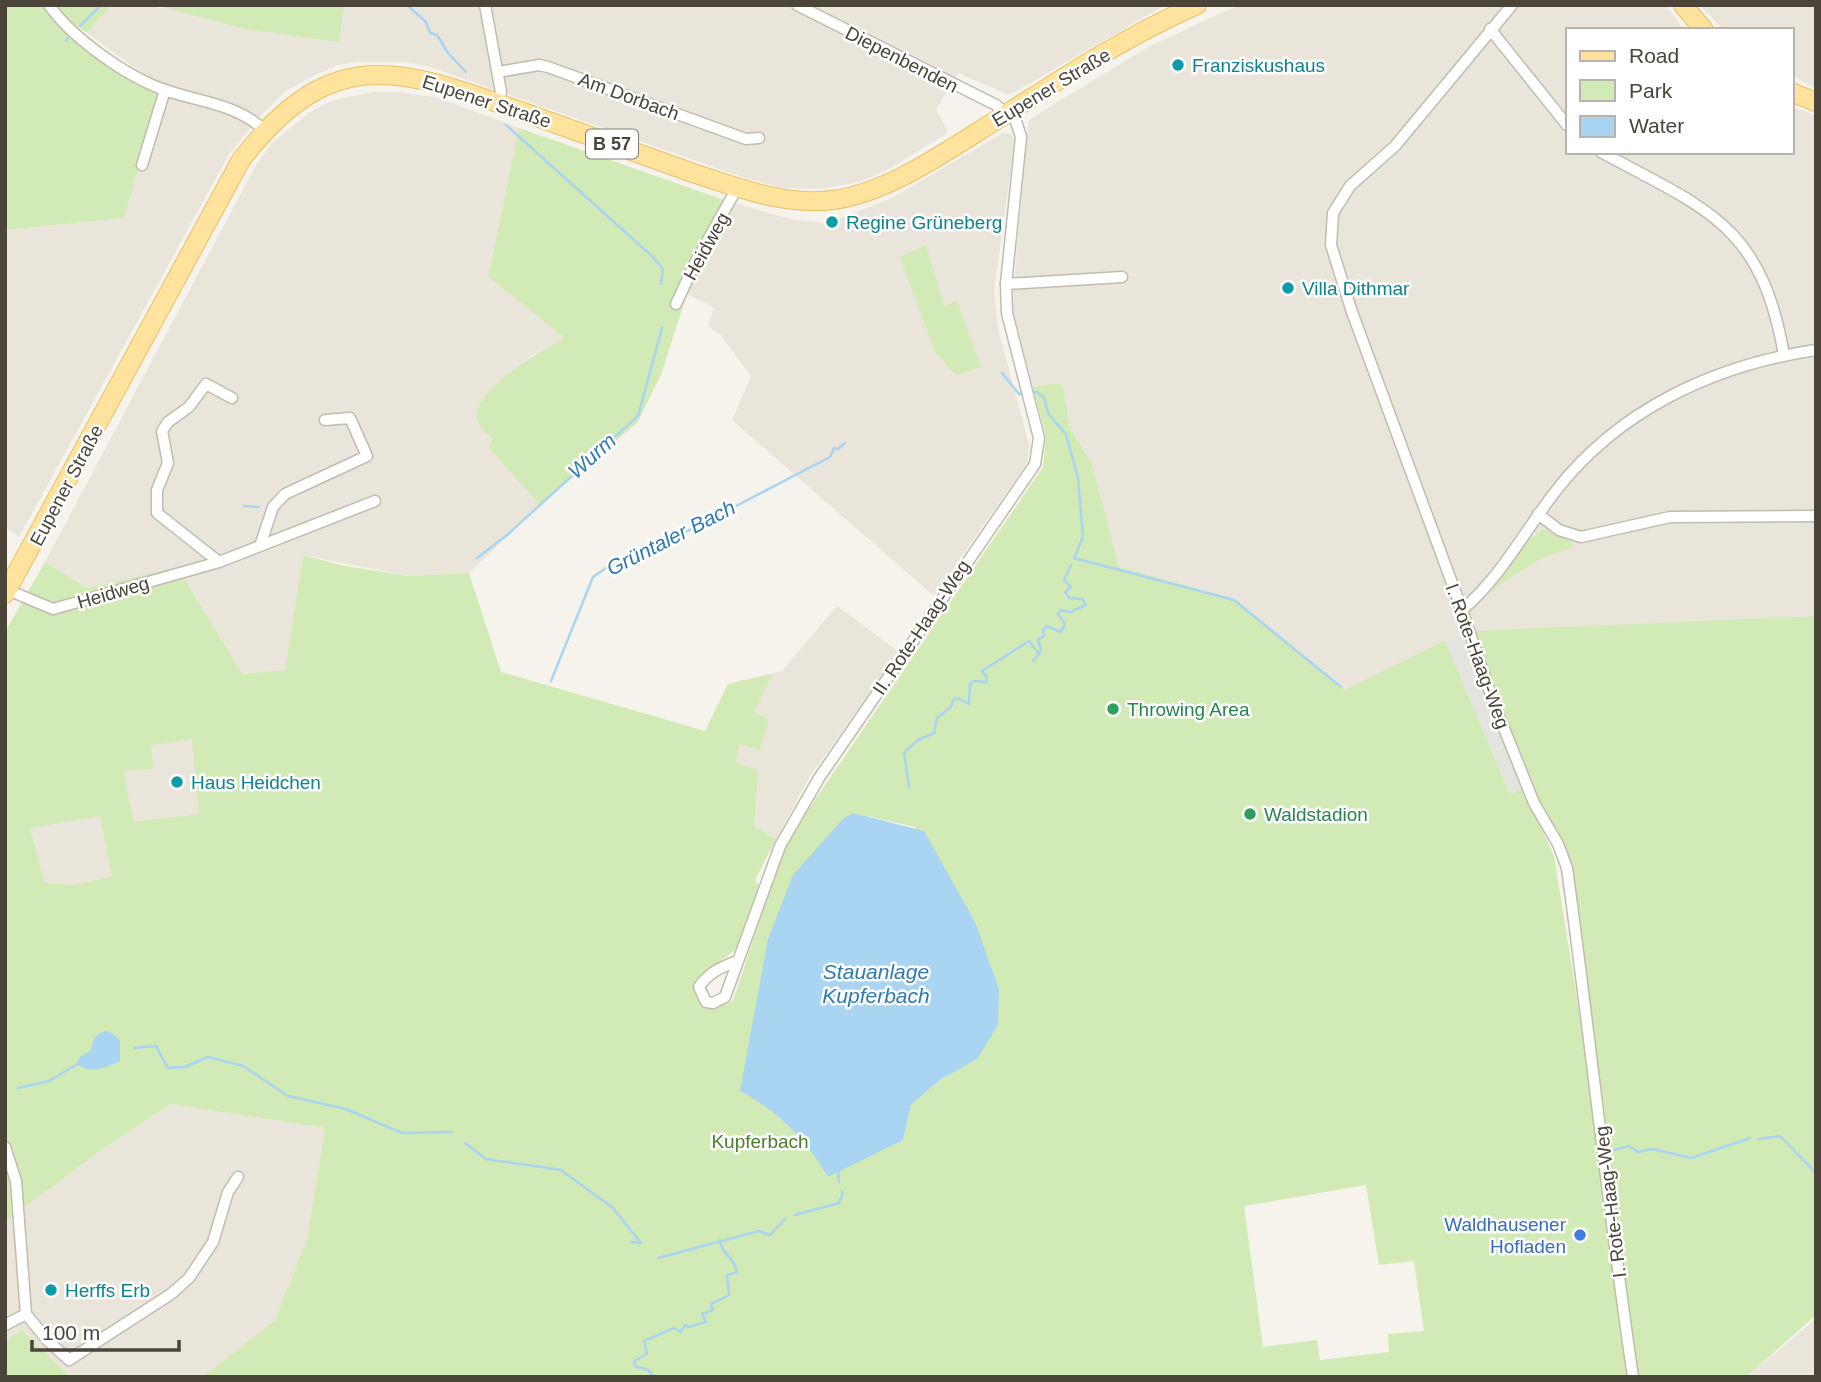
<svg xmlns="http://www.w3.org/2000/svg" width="1821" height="1382" font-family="Helvetica,sans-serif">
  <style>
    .residential { fill: #eae5da }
    .green { fill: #d2eab5; fill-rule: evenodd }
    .parking { fill: #e5e3e0 }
    .water { fill: #a9d4f2 }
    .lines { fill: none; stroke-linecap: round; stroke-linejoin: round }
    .stream { stroke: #a9d4f2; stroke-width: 2.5 }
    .street-casing { stroke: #c2bbae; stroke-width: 13 }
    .primary-casing { stroke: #e6c16a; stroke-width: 20 }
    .street { stroke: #fff; stroke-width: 10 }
    .primary { stroke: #ffe39c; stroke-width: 18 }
    .culture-dot { fill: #0f9aa8; stroke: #fff; stroke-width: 2.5 }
    .leisure-dot { fill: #2e9e5b; stroke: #fff; stroke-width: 2.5 }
    .shop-dot { fill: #3f7fe0; stroke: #fff; stroke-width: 2.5 }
    .labels { text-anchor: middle; stroke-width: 5; stroke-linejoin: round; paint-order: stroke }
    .shield { fill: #fff; stroke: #817c74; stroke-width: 2 }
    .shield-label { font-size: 18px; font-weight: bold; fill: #4b4439 }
    .street-label { font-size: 19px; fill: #4b4439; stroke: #fff }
    .culture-label { font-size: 19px; fill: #0d838f; stroke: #fff; text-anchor: start }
    .leisure-label { font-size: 19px; fill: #27864d; stroke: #fff; text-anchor: start }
    .park-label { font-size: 19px; fill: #4a7f2a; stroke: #fff }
    .shop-label { font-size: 19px; fill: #366cbe; stroke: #fff; text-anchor: end }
    .water-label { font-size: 21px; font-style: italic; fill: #2e7ab2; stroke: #fff }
  </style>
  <rect width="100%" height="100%" fill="#f6f3ec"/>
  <g class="residential">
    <polygon points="112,5 155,5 159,8 266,5 1165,5 1013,93 1007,94 958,73 936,110 947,130 946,134 889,169 858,182 820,189 782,188 742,177 430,67 405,62 356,62 338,65 313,76 286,91 264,112 229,154 19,537 5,527 5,230 124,218 138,167 170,87 146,76 87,33"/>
    <polygon points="1239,5 1666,5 1684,30 1567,30 1567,152 1791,152 1791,106 1816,116 1816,616 1469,632 1445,640 1343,692 1235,599 1119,567 1092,464 1070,428 1063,386 1056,383 1033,387 1012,306 1028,125 1030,119 1148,47"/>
    <polygon points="1700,5 1816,5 1816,89 1791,75 1791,30 1724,30"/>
    <polygon points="374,92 398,92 439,98 519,128 488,277 566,338 530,357 489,448 540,505 469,573 408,576 303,555 285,671 241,674 177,567 87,588 45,562 256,165 272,143 310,112 334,100"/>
    <polygon points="1003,133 1010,134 1015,139 994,291 998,329 1029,444 1027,463 934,596 732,420 751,376 720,334 708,326 714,308 687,294 679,281 727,201 794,220 828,223 892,198"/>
    <polygon points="837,606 899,652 810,776 776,839 754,826 700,829 728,684 782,671"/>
    <polygon points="231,716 199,835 179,860 75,885 45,883 30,828 85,748"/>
    <polygon points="170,1104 325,1128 307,1240 274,1321 202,1377 70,1377 22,1330 5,1340 5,1222 100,1151"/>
    <polygon points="1816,1315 1816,1377 1746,1377 1811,1323"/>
  </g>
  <g class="green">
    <polygon points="5,5 42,5 53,21 156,93 158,98 124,218 5,230"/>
    <polygon points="54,5 112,5 87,33 61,15"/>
    <polygon points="155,5 344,5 339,42 245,29"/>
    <path d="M519 128 727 201 679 281 687 294 661 375 637 423 540 505 489 448 493 439C486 433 479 428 477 417 473 390 544 349 565 338L488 277Z"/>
    <polygon points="926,245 944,306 957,301 981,367 956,375 935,352 900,257"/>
    <path d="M1057 383 1063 386 1070 428 1092 464 1119 567 1235 599 1342 687 1343 691 1445 640 1510 794 1523 788 1554 856 1603 1159 1628 1377H202L274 1321 307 1240 325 1128 170 1104 100 1151 5 1222V632L45 562 87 588 177 567 242 674 285 670 303 555 345 566 408 576 469 573 501 672 705 731 728 684 772 674 754 713 769 719 760 750 739 744 736 763 758 770 754 826 776 839 755 880 759 886 738 948 715 965 696 987 697 999C711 1009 719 1007 733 1001L786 842 1043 467 1046 437 1033 387ZM192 739 199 814 134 822 123 771 153 769 151 745ZM853 813 915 827 977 1059 940 1080 911 1105 903 1140 828 1176C806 1141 777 1110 740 1090L747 1065ZM100 816 112 876 75 885 45 883 30 828ZM1366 1185 1379 1265 1414 1261 1424 1331 1388 1334 1389 1352 1320 1360 1317 1340 1263 1347 1244 1206Z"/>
    <polygon points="1543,529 1571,542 1574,547 1540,559 1493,589 1527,542"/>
    <polygon points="1816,616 1816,1315 1746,1377 1638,1377 1561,841 1531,784 1474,631"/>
    <polygon points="22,1330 70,1377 5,1377 5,1340"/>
  </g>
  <polygon class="parking" points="1469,632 1523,788 1510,794 1445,640"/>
  <g class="water">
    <path d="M853 813 924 831 975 922 999 989 998 1025 977 1059 940 1080 911 1105 903 1140 828 1177C807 1141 777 1110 740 1091L768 939 793 875 843 819Z"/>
    <path d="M109 1031 120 1040V1061C106 1067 91 1075 77 1064L80 1057 91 1050C93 1038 96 1032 109 1031Z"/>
  </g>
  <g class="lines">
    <g class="stream">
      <polyline points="407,5 426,22 430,33 437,35 448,53 466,72"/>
      <polyline points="80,26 101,5"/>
      <polyline points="66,41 68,38"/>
      <polyline points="506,125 653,257 663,269 661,284"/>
      <polyline points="1002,373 1019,394 1024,393"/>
      <polyline points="1031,392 1037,392 1044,398 1049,415 1066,434 1078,478 1083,537 1074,558 1234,600 1341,687"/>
      <polyline points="244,506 259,507"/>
      <polyline points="477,558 507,535 638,416 662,328"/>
      <polyline points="1033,661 1039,654"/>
      <polyline points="551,681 593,577 615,562 694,528 830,457 834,448 838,449 845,443"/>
      <polyline points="909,787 904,753 918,740 934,733 937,718 951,707 953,700 958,698 969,704 970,684 974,681 986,682 987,677 982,671 1029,641 1039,654 1041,649 1038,640 1044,636 1043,630 1047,626 1061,632 1065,624 1058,614 1060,610 1070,612 1086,605 1082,599 1069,598 1065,592 1071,587 1064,580 1071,565"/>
      <polyline points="134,1048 156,1046 168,1068 185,1067 208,1057 243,1066 288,1096 346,1109 402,1133 452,1132"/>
      <polyline points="18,1088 49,1081 79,1063"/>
      <polyline points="1759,1139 1780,1136 1816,1173"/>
      <polyline points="465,1143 486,1159 561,1170 613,1208 641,1243"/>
      <polyline points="1606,1152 1629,1146 1638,1152 1652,1149 1691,1158 1750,1138"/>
      <polyline points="838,1171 839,1182"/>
      <polyline points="795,1215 839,1203 843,1192"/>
      <polyline points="631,1242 641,1243"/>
      <polyline points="658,1258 759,1231 770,1235 785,1219"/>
      <path d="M654 1377 648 1370 635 1366 634 1361 647 1354 644 1341 674 1328 681 1332 685 1325 688 1327 706 1322 702 1314 713 1310 711 1304 729 1295 727 1275 737 1272C735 1258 720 1252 720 1240"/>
    </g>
    <defs>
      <g id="street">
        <path d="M49 5C72 38 127 77 165 90 199 102 237 104 264 130"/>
        <polyline points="485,5 501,92 497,103"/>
        <path d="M1512 5 1395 146 1350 186 1333 213 1331 245 1352 312 1462 610 1493 701 1534 803 1558 844 1567 868C1590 1037 1608 1208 1633 1377"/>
        <polyline points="1490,29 1567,125"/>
        <polyline points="498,72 539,65 548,67 746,139 759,138"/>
        <path d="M1601 152C1708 210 1761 224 1784 355"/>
        <polyline points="142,165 165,90"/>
        <polyline points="1006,284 1122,277"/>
        <polyline points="676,304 696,261 737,188"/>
        <polyline points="1538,514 1559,530 1581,537 1670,517 1816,516"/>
        <polyline points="260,546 273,507 285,494 367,456 350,418 325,420"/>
        <polyline points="219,562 157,513 157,490 168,463 162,431 168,422 189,407 206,384 232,398"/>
        <polyline points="8,590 53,609 219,562 375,501"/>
        <path d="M1462 610C1501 577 1524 532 1555 492 1618 410 1714 365 1816 350"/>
        <path d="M737 961C722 967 709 972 699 987L706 1002 713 1003 725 997 780 846 819 778 1035 464 1039 438 1007 313 1006 284 1021 137 1016 121 996 105 797 5"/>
        <polyline points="5,1147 16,1181 26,1314 47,1340 69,1360 171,1294 189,1278 213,1242 228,1192 238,1177"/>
        <polyline points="5,1325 26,1314"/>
      </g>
      <g id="primary">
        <polyline points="1683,5 1704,30"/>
        <polyline points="1791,92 1816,102"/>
        <path d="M5 594 241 160C332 42 400 68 523 112 580 133 637 153 693 173 739 188 784 206 833 200 890 193 954 146 1003 116 1065 76 1129 35 1197 5"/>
      </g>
    </defs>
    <use href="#street" class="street-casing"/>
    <use href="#primary" class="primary-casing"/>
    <use href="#street" class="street"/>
    <use href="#primary" class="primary"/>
  </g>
  <g class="culture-dot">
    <circle cx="1178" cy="65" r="7"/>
    <circle cx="832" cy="222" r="7"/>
    <circle cx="1288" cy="288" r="7"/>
    <circle cx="177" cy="782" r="7"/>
    <circle cx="51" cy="1290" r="7"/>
  </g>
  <g class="leisure-dot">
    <circle cx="1113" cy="709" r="7"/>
    <circle cx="1250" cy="814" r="7"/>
  </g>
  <circle class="shop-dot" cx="1580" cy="1235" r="7"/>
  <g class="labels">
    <rect class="shield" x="586" y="129.5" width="52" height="29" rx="5"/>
    <g class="shield-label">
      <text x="612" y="150">B 57</text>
    </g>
    <g class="street-label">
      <text transform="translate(902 59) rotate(27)" y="7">Diepenbenden</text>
      <text transform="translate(1051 87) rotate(-31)" y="7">Eupener Straße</text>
      <text transform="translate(629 96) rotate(20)" y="7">Am Dorbach</text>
      <text transform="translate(487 101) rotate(18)" y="7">Eupener Straße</text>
      <text transform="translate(706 246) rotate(-61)" y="7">Heidweg</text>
      <text transform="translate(66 485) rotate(-62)" y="7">Eupener Straße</text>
      <text transform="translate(113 592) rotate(-16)" y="7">Heidweg</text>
      <text transform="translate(921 627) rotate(-56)" y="7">II. Rote-Haag-Weg</text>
      <text transform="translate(1478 656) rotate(70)" y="7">I. Rote-Haag-Weg</text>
      <text transform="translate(1610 1202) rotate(-97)" y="7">I. Rote-Haag-Weg</text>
    </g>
    <g class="culture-label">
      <text x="1192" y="72">Franziskushaus</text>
      <text x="846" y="229">Regine Grüneberg</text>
      <text x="1302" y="295">Villa Dithmar</text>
      <text x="191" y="789">Haus Heidchen</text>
      <text x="65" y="1297">Herffs Erb</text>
    </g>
    <g class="leisure-label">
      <text x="1127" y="716">Throwing Area</text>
      <text x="1264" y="821">Waldstadion</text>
    </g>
    <g class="park-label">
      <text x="760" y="1148">Kupferbach</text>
    </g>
    <g class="shop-label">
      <text x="1566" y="1231">Waldhausener<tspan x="1566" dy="22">Hofladen</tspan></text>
    </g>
    <g class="water-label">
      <text transform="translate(592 456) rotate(-42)" y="7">Wurm</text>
      <text transform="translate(671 538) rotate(-27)" y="7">Grüntaler Bach</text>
      <text x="876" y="979">Stauanlage<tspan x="876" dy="24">Kupferbach</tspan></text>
    </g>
  </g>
  <rect width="1821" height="1382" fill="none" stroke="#4b4439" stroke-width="14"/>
  <rect x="1566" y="28" width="228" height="126" fill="#ffffff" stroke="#b7b4b0" stroke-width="2"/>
  <rect x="1580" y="51" width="35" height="10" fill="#ffe39c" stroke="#b7b4b0" stroke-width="2"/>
  <text x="1629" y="63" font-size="21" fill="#4b4439">Road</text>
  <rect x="1580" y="80" width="35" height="21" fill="#d2eab5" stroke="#b7b4b0" stroke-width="2"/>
  <text x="1629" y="98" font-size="21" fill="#4b4439">Park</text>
  <rect x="1580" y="116" width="35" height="21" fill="#a9d4f2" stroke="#b7b4b0" stroke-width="2"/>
  <text x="1629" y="133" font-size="21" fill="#4b4439">Water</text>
  <path d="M32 1340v10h147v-10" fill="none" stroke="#4b4439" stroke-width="3.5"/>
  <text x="42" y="1340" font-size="21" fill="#4b4439" stroke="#ffffff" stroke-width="5" paint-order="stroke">100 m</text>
</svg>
